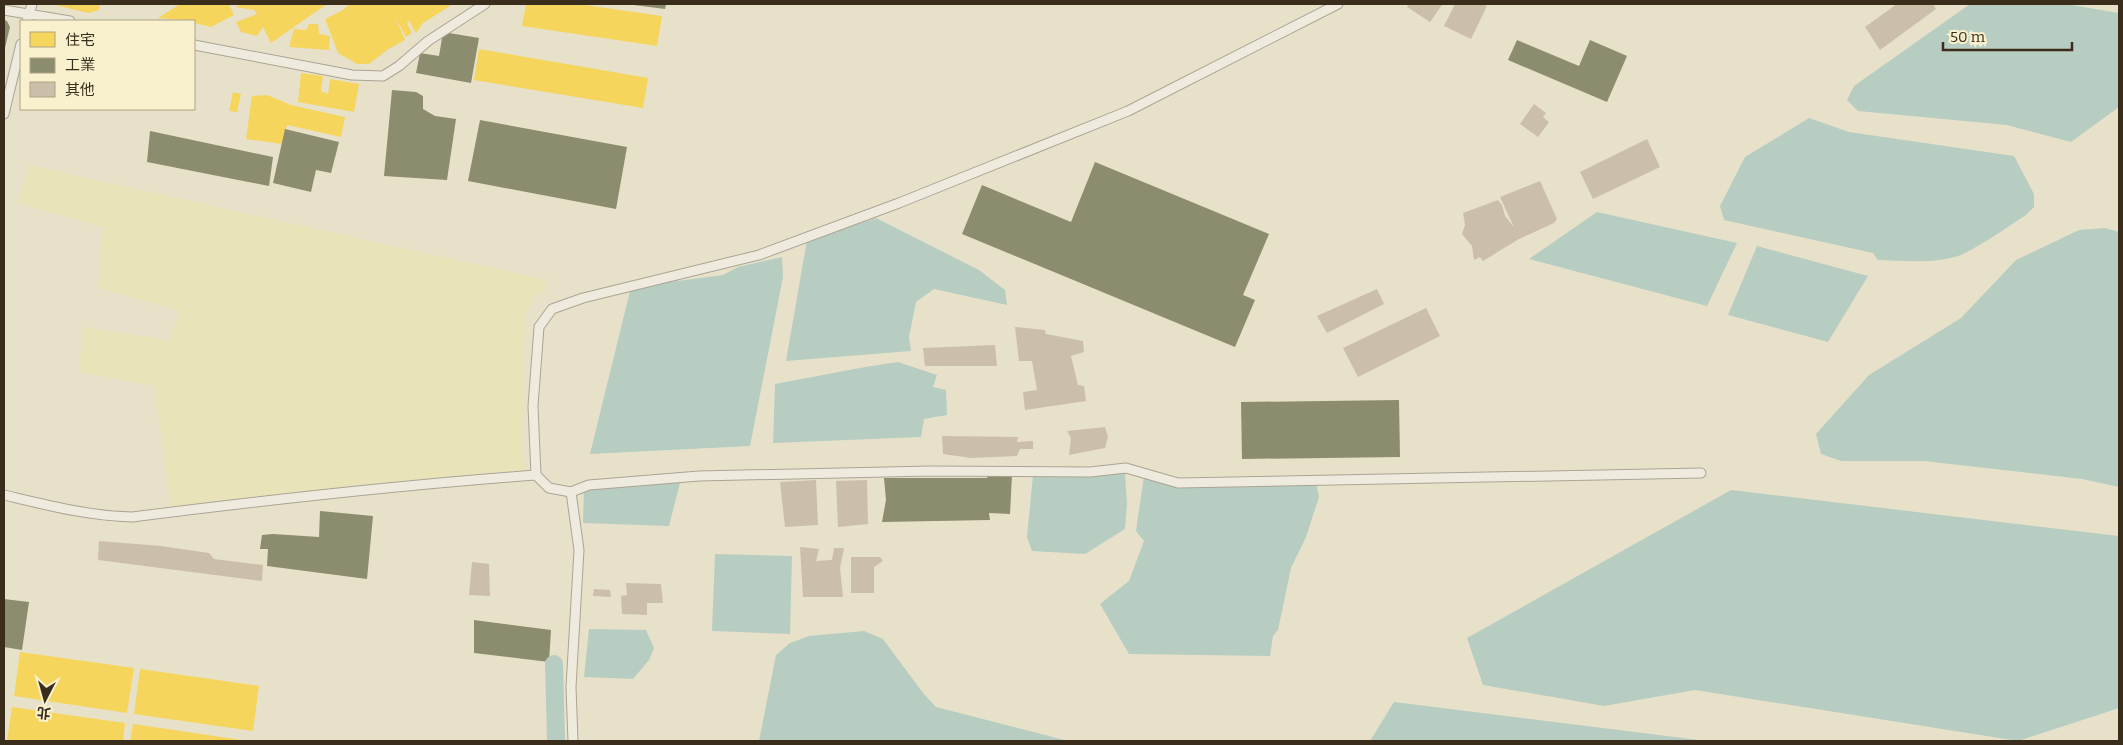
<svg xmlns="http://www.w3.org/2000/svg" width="2123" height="745" font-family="Bitter,'Noto Sans TC',serif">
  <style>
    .farmland { fill: #e8e3b8 }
    .water { fill: #b7cdc1 }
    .homes { fill: #f6d55c }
    .industry { fill: #8c8c6e }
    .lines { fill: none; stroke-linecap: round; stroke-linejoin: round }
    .canal { stroke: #b7cdc1; stroke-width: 18 }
    .building { fill: #ccbfaa }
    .service-casing { stroke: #aba494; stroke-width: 11 }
    .service { stroke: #eeeadd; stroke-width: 9 }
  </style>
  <rect width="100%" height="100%" fill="#e7e1ca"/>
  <polygon class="farmland" points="29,165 547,280 545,292 537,294 525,317 521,453 526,470 412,480 171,509 154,386 79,372 83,327 169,340 180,311 98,288 103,227 17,203"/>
  <g class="water">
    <polygon points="1970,4 2066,4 2119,13 2119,107 2071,142 2007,125 1858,111 1847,100 1854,86"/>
    <path d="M1809 118 1849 132 2014 156 2034 194V207L2026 215C2006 228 1985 243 1963 254 1942 264 1901 261 1878 260L1873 253 1724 220 1720 206 1745 157Z"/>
    <polygon points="1597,212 1737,243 1707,306 1529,259"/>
    <polygon points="876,218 979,270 1005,290 1007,305 934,289 916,302 909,337 911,351 786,361 807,240"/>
    <polygon points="2105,228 2119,232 2119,487 2082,479 1924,461 1841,461 1821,454 1816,434 1869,375 1961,318 2016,260 2079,230"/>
    <polygon points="1757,246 1868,276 1828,342 1728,315"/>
    <polygon points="782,257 783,277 750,446 590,454 631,287 723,275 738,267"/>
    <polygon points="898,362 937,375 933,387 946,390 947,415 924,419 921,437 773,443 775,384 865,367"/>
    <polygon points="1125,473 1127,504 1125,529 1085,554 1032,551 1027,537 1033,475"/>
    <polygon points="1144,476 1166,481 1315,477 1319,497 1306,537 1291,568 1278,630 1273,636 1270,656 1129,654 1100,604 1129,581 1144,541 1136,531"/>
    <polygon points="681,479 669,526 583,523 584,486"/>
    <polygon points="1731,490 2119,536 2119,708 2018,741 1695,690 1604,706 1483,685 1467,638"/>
    <polygon points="715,554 792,556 790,634 712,631"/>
    <polygon points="589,629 646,630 654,648 649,660 633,679 584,677"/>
    <polygon points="864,631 883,639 923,693 936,707 1068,741 759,741 776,655 790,643 809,636"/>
    <polygon points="1394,702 1707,741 1370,741"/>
  </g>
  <g class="homes">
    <polygon points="51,4 100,4 99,10 89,13"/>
    <polygon points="180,4 229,4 234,15 211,27 194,23 194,21 158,18"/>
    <polygon points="242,4 327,4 271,43 263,27 257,36 241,32 236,22 257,14 254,10 235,7"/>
    <polygon points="350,4 449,4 450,6 423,23 416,33 409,21 407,23 412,33 406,37 395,17 405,40 387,50 369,64 357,64 338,53 325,19 343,10"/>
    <polygon points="526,4 578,4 662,16 657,46 522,26"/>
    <polygon points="309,24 318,24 319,34 330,36 329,50 289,47 294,29 306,30"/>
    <polygon points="479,49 648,78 643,108 474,80"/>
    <polygon points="301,73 323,76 321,91 328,94 330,79 359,84 354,112 298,102"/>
    <polygon points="233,92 241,94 237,112 229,111"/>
    <polygon points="267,95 291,105 345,117 341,137 287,125 282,144 246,139 252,96"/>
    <polygon points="20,652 134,668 127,713 14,696"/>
    <polygon points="140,669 259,686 253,731 134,714"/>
    <polygon points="12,707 125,723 123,741 7,741"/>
    <polygon points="133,724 235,739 243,741 130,741"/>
  </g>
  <g class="industry">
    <polygon points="626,4 666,4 665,9"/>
    <polygon points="4,20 7,21 10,27 4,52"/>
    <polygon points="443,32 479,38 471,83 416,73 420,53 439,56"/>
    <polygon points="1517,40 1579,66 1590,40 1627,56 1607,102 1508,60"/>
    <polygon points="392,90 416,92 423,96 423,109 435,116 456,119 447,180 384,176"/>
    <polygon points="480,120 627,147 616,209 468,181"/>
    <polygon points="285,129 339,142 331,173 316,170 311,192 273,183"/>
    <polygon points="150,131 273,157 269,186 147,162"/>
    <polygon points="1095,162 1269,234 1243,295 1255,300 1235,347 962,234 982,185 1071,222"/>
    <polygon points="1399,400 1400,457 1242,459 1241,402"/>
    <polygon points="988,474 1012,475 1010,514 989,513 990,520 882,522 886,500 884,478 987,478"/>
    <polygon points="320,511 373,516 367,579 267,566 268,549 260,549 262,535 273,534 319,537"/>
    <polygon points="4,599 29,602 22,650 4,647"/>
    <polygon points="474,620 551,630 549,662 474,653"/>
  </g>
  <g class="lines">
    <polyline class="canal" points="554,664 556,741"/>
  </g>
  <g class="building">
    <polygon points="1409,4 1440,4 1442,5 1430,22 1407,7"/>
    <polygon points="1455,4 1482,4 1487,6 1471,39 1444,26"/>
    <polygon points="1897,4 1933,4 1936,9 1880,50 1865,27"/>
    <polygon points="1534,104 1546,113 1543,117 1549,122 1538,137 1520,124"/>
    <polygon points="1647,139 1660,167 1593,199 1580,172"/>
    <polygon points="1540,181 1557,219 1554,223 1519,239 1483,261 1480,257 1474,260 1472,246 1462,234 1465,225 1463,213 1498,200 1502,205 1505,216 1514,227 1500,197"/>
    <polygon points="1377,289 1384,304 1327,333 1317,316"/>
    <polygon points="1426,308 1440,336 1358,377 1343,348"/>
    <polygon points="1015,327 1045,330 1046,334 1083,341 1084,352 1071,356 1078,385 1084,386 1086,401 1025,410 1023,392 1037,390 1032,361 1019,361"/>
    <polygon points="995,345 997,366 925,366 923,348"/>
    <polygon points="1105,427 1108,437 1105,448 1069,455 1071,438 1067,431"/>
    <polygon points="942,436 1018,437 1017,442 1033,441 1033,449 1020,449 1017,456 971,458 943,454"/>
    <polygon points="816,480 818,525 785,527 780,482"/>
    <polygon points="867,480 868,524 838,527 836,481"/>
    <polygon points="99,541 161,546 209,553 214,559 263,565 262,581 98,560"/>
    <polygon points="800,547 819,549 816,561 832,560 834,548 844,548 840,568 843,597 803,597"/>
    <polygon points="851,557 880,557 883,561 874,567 874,593 851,593"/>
    <polygon points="472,562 489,564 490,596 469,595"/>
    <polygon points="626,583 661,584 663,603 647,603 647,615 622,614 621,596 627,595"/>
    <polygon points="594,589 610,590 611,597 593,596"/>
  </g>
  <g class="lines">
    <defs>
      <g id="service">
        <polyline points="1338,4 1128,111 899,203 759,255 583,298 552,309 539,327 533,406 536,475 549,488 571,492 589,485 699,476 930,471 1090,472 1126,468 1178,483 1701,473"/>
        <polyline points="4,10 70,21"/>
        <polyline points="27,21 32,4"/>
        <polyline points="194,45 352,75 383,76 399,66 428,41 485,4"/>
        <polyline points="4,114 21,44"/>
        <polyline points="571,492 579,550 571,687 573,741"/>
        <path d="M4 495C46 505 88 516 132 517 266 500 401 485 536 475"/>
      </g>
    </defs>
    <use href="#service" class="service-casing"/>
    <use href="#service" class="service"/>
  </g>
  <rect width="2123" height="745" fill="none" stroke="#3b2d1b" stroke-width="10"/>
  <rect x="20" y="20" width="175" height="90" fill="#f9f1ce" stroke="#ada386"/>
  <rect x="30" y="32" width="25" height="15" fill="#f6d55c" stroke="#ada386"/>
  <text x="65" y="45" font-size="15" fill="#3b2d1b">住宅</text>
  <rect x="30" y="58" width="25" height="15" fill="#8c8c6e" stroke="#ada386"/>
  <text x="65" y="70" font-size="15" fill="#3b2d1b">工業</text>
  <rect x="30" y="82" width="25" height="15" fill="#ccbfaa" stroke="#ada386"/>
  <text x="65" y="95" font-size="15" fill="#3b2d1b">其他</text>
  <g transform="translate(45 700) rotate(186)" stroke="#f9f1ce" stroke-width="4" paint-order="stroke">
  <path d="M0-4L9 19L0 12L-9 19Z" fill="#3b2d1b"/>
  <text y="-8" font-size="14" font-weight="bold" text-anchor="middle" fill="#3b2d1b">北</text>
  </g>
  <path d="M1943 42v8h129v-8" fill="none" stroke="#3b2d1b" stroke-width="2.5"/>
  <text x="1950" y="42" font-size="15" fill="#3b2d1b" stroke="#f9f1ce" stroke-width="4" paint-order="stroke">50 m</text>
</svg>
